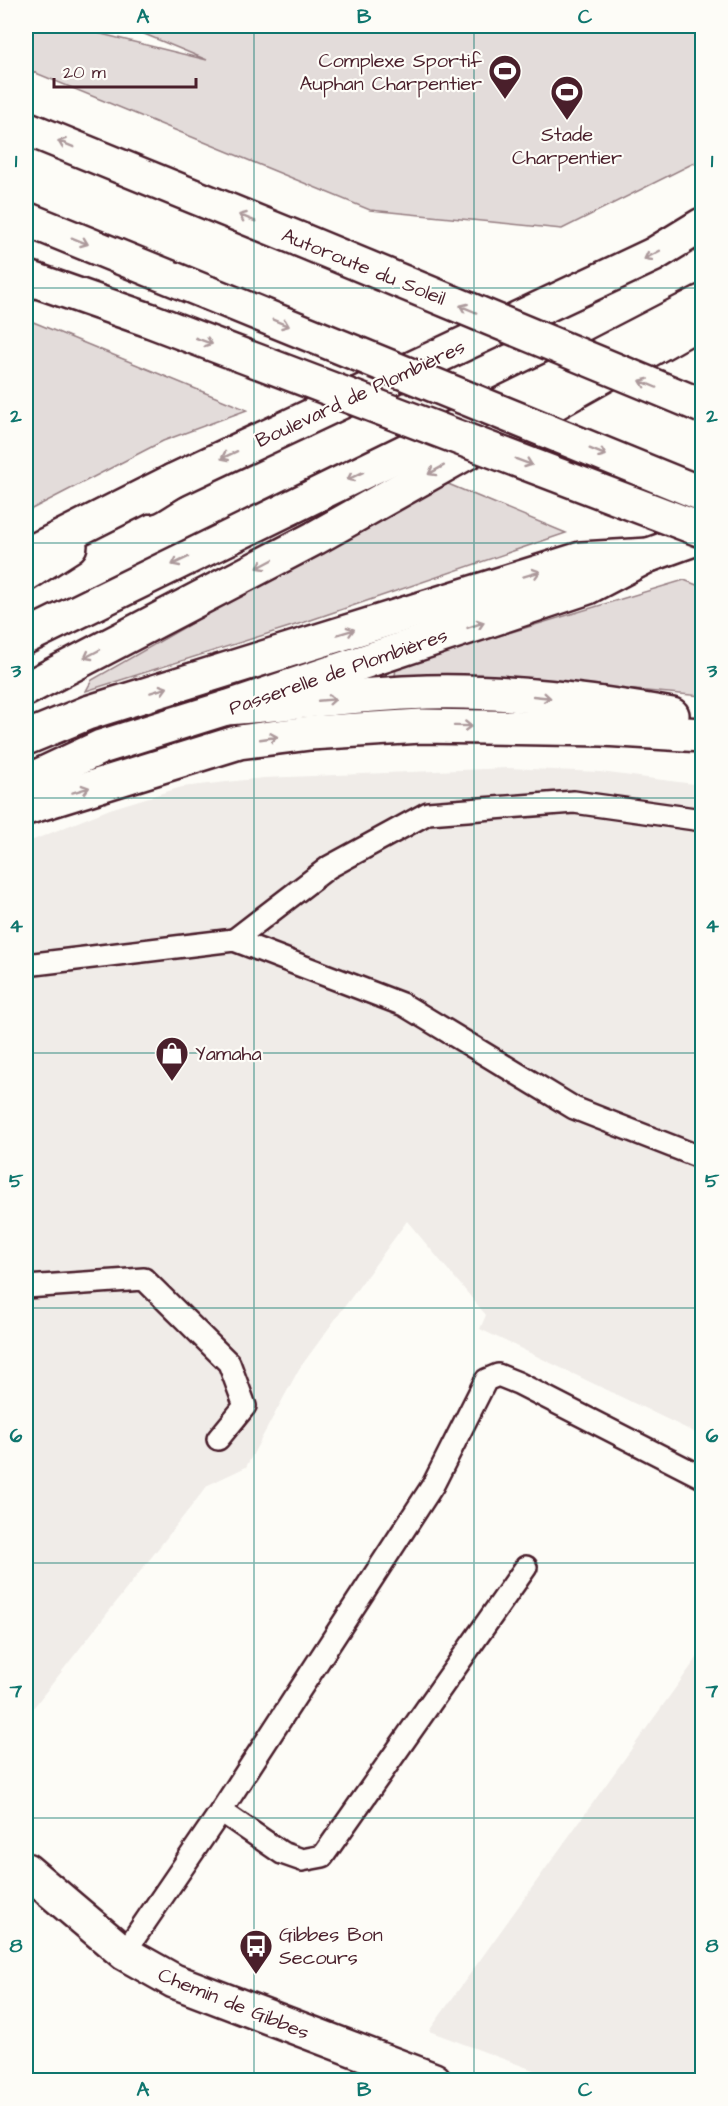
<svg xmlns="http://www.w3.org/2000/svg" width="728" height="2106" font-family="'Architects Daughter',sans-serif">
  <style>
    .built { fill: #f0ece8 }
    .green { fill: #e3dcda; stroke: #967e82; stroke-width: 1.5 }
    .lines { fill: none; stroke-linecap: round; stroke-linejoin: round }
    .service-casing { stroke: #4a1f2b; stroke-width: 26 }
    .tertiary-casing { stroke: #4a1f2b; stroke-width: 38 }
    .secondary-casing { stroke: #4a1f2b; stroke-width: 38 }
    .motorway-casing { stroke: #4a1f2b; stroke-width: 38 }
    .service { stroke: #fdfcf7; stroke-width: 21 }
    .tertiary { stroke: #fdfcf7; stroke-width: 33 }
    .secondary { stroke: #fdfcf7; stroke-width: 33 }
    .motorway { stroke: #fdfcf7; stroke-width: 33 }
    .motorway-bridge-casing { stroke: #4a1f2b; stroke-width: 38; stroke-linecap: butt }
    .motorway-bridge { stroke: #fdfcf7; stroke-width: 33 }
    .oneway { stroke: #ac999b }
    .grid { fill: none; stroke: #0f766e; stroke-width: 1.5; stroke-opacity: 0.55 }
    .labels { text-anchor: middle; stroke-width: 4.5; stroke-linejoin: round; paint-order: stroke }
    .poi-label { font-size: 20px; fill: #4a1f2b; stroke: #fdfcf7; text-anchor: start }
    .street-label { font-size: 20px; fill: #4a1f2b; stroke: #fdfcf7 }
    .neatline { fill: none; stroke: #0f766e; stroke-width: 2 }
    .grid-label { font-size: 20px; text-anchor: middle; font-weight: bold; fill: #0f766e }
  </style>
  <rect width="100%" height="100%" fill="#fdfcf7"/>
  <filter id="ink" filterUnits="userSpaceOnUse"><feTurbulence type="fractalNoise" baseFrequency=".0167" numOctaves="2"/><feDisplacementMap in="SourceGraphic" scale="12" xChannelSelector="R" yChannelSelector="G"/><feConvolveMatrix kernelMatrix="1 2 1 2 8 2 1 2 1" color-interpolation-filters="sRGB"/></filter>
  <g filter="url(#ink)">
    <g class="built">
      <polygon points="508,768 600,772 702,785 702,1436 480,1329 486,1315 407,1221 299,1369 246,1467 208,1485 26,1717 26,843 110,809 182,787 264,778"/>
      <polygon points="702,1651 702,2080 560,2080 429,2031"/>
    </g>
    <g class="green">
      <polygon points="26,26 69,26 207,60 125,26 702,26 702,159 562,229 370,210 26,69"/>
      <polygon points="26,319 247,410 163,441 26,512"/>
      <polygon points="441,481 566,533 305,622 86,691 92,680"/>
      <polygon points="684,580 702,587 702,696 502,678 395,676 396,667"/>
    </g>
    <g class="lines">
      <defs>
        <g id="service">
          <polyline points="234,940 329,867 428,813 574,802 702,820"/>
          <polyline points="26,965 234,940 404,1005 574,1108 702,1158"/>
          <polyline points="26,1287 144,1279 229,1363 245,1406 218,1439"/>
          <polyline points="221,1811 282,1853 302,1860 323,1856 526,1567"/>
          <polyline points="124,1953 221,1811 433,1485 486,1380 498,1375 518,1383 702,1477"/>
        </g>
        <g id="tertiary">
          <polyline points="149,496 173,481 653,255 702,225"/>
          <polyline points="26,574 70,546"/>
          <polyline points="26,738 87,713 581,559 649,555"/>
          <polyline points="26,1870 124,1953 174,1981 434,2080"/>
        </g>
        <g id="secondary">
          <polyline points="26,637 559,376 702,302"/>
          <polyline points="26,782 101,747 226,708 588,587 649,555 702,536"/>
        </g>
        <g id="motorway">
          <polyline points="26,128 301,240"/>
          <polyline points="26,219 208,293"/>
          <polyline points="26,277 149,320"/>
          <polyline points="26,555 173,481"/>
          <polyline points="26,689 315,538 688,328"/>
          <path d="M226 708C293 703 360 694 427 692 509 690 591 701 672 715"/>
          <polyline points="26,808 239,742 310,733 421,726 603,729 702,735"/>
        </g>
      </defs>
      <use href="#service" class="service-casing"/>
      <use href="#tertiary" class="tertiary-casing"/>
      <use href="#secondary" class="secondary-casing"/>
      <use href="#motorway" class="motorway-casing"/>
      <use href="#service" class="service"/>
      <use href="#tertiary" class="tertiary"/>
      <use href="#secondary" class="secondary"/>
      <use href="#motorway" class="motorway"/>
      <defs>
        <g id="motorway-bridge">
          <polyline points="301,240 702,406"/>
          <polyline points="208,293 702,494"/>
          <polyline points="149,320 702,530"/>
        </g>
      </defs>
      <use href="#motorway-bridge" class="motorway-bridge-casing"/>
      <use href="#motorway-bridge" class="motorway-bridge"/>
    </g>
    <defs><path id="oneway-shaft" d="M-6 0H5M1.5-3L5.5 0L1.5 3" fill="none" stroke-width="1.6" stroke-linecap="round" stroke-linejoin="round" transform="scale(1.5)"/></defs>
    <g class="oneway">
      <use href="#oneway-shaft" transform="translate(66 144) rotate(-158)"/>
      <use href="#oneway-shaft" transform="translate(247 218) rotate(-158)"/>
      <use href="#oneway-shaft" transform="translate(80 241) rotate(22)"/>
      <use href="#oneway-shaft" transform="translate(652 255) rotate(152)"/>
      <use href="#oneway-shaft" transform="translate(468 309) rotate(-157)"/>
      <use href="#oneway-shaft" transform="translate(281 323) rotate(22)"/>
      <use href="#oneway-shaft" transform="translate(204 341) rotate(21)"/>
      <use href="#oneway-shaft" transform="translate(648 384) rotate(-157)"/>
      <use href="#oneway-shaft" transform="translate(598 452) rotate(22)"/>
      <use href="#oneway-shaft" transform="translate(229 455) rotate(155)"/>
      <use href="#oneway-shaft" transform="translate(524 462) rotate(21)"/>
      <use href="#oneway-shaft" transform="translate(436 470) rotate(151)"/>
      <use href="#oneway-shaft" transform="translate(355 476) rotate(154)"/>
      <use href="#oneway-shaft" transform="translate(180 561) rotate(154)"/>
      <use href="#oneway-shaft" transform="translate(265 564) rotate(152)"/>
      <use href="#oneway-shaft" transform="translate(532 574) rotate(-17)"/>
      <use href="#oneway-shaft" transform="translate(476 625) rotate(-19)"/>
      <use href="#oneway-shaft" transform="translate(346 632) rotate(-17)"/>
      <use href="#oneway-shaft" transform="translate(92 654) rotate(152)"/>
      <use href="#oneway-shaft" transform="translate(159 690) rotate(-17)"/>
      <use href="#oneway-shaft" transform="translate(542 697) rotate(6)"/>
      <use href="#oneway-shaft" transform="translate(327 700) rotate(-5)"/>
      <use href="#oneway-shaft" transform="translate(463 726) rotate(1)"/>
      <use href="#oneway-shaft" transform="translate(269 738) rotate(-8)"/>
      <use href="#oneway-shaft" transform="translate(81 790) rotate(-17)"/>
    </g>
  </g>
  <path class="grid" d="M254 26V2080M474 26V2080M26 288H702M26 543H702M26 798H702M26 1053H702M26 1308H702M26 1563H702M26 1818H702"/>
  <defs>
    <symbol id="stadium-pin" viewBox="-11 -11 22 30"><path d="M0 17L-7.5 6A9.5 9.5 0 1 1 7.5 6Z" fill="#4a1f2b" stroke="#fdfcf7"/><path d="M0-5a6.5 5 0 1 0 0 10a6.5 5 0 1 0 0-10ZM-3.5-1.8h7v3.6h-7Z" fill="#fff"/></symbol>
    <symbol id="shop-pin" viewBox="-11 -11 22 30"><path d="M0 17L-7.5 6A9.5 9.5 0 1 1 7.5 6Z" fill="#4a1f2b" stroke="#fdfcf7"/><path d="M-5-2.5h2.3a2.7 3.5 0 0 1 5.4 0H5L5.5 6h-11ZM-1.5-2.5h3a1.5 2.3 0 0 0-3 0Z" fill="#fff"/></symbol>
    <symbol id="bus-pin" viewBox="-11 -11 22 30"><path d="M0 17L-7.5 6A9.5 9.5 0 1 1 7.5 6Z" fill="#4a1f2b" stroke="#fdfcf7"/><path d="M-5-6H5V4H4V6H2V4H-2V6H-4V4H-5ZM-3.5-4V0h7V-4ZM-3.5 1.2v1.5H-2V1.2ZM2 1.2v1.5H3.5V1.2Z" fill="#fff"/></symbol>
  </defs>
  <g fill-rule="evenodd">
    <use href="#stadium-pin" x="486" y="52" width="38" height="52"/>
    <use href="#stadium-pin" x="548" y="73" width="38" height="52"/>
    <use href="#shop-pin" x="153" y="1034" width="38" height="52"/>
    <use href="#bus-pin" x="237" y="1927" width="38" height="52"/>
  </g>
  <g class="labels">
    <g class="poi-label">
      <text x="482" y="67" text-anchor="end">Complexe Sportif<tspan x="482" dy="23">Auphan Charpentier</tspan></text>
      <text x="567" y="141" text-anchor="middle">Stade<tspan x="567" dy="23">Charpentier</tspan></text>
      <text x="195" y="1060">Yamaha</text>
      <text x="279" y="1941">Gibbes Bon<tspan x="279" dy="23">Secours</tspan></text>
    </g>
    <g class="street-label">
      <text transform="translate(364 266) rotate(22)" y="7">Autoroute du Soleil</text>
      <text transform="translate(360 393) rotate(-25)" y="7">Boulevard de Plombières</text>
      <text transform="translate(338 671) rotate(-19)" y="7">Passerelle de Plombières</text>
      <text transform="translate(234 2003) rotate(22)" y="7">Chemin de Gibbes</text>
    </g>
  </g>
  <rect width="728" height="2106" fill="none" stroke="#fdfcf7" stroke-width="66"/>
  <path d="M54 78v9h142v-9" fill="none" stroke="#4a1f2b" stroke-width="3"/>
  <text x="63" y="78" font-size="18" fill="#4a1f2b" stroke="#fdfcf7" stroke-width="4.5" paint-order="stroke">20 m</text>
  <rect x="33" y="33" width="662" height="2040" class="neatline"/>
  <g class="grid-label">
    <text x="143" y="23">A</text>
    <text x="364" y="23">B</text>
    <text x="585" y="23">C</text>
    <text x="16" y="167">1</text>
    <text x="712" y="167">1</text>
    <text x="16" y="422">2</text>
    <text x="712" y="422">2</text>
    <text x="16" y="677">3</text>
    <text x="712" y="677">3</text>
    <text x="16" y="932">4</text>
    <text x="712" y="932">4</text>
    <text x="16" y="1187">5</text>
    <text x="712" y="1187">5</text>
    <text x="16" y="1442">6</text>
    <text x="712" y="1442">6</text>
    <text x="16" y="1697">7</text>
    <text x="712" y="1697">7</text>
    <text x="16" y="1952">8</text>
    <text x="712" y="1952">8</text>
    <text x="143" y="2096">A</text>
    <text x="364" y="2096">B</text>
    <text x="585" y="2096">C</text>
  </g>
</svg>
